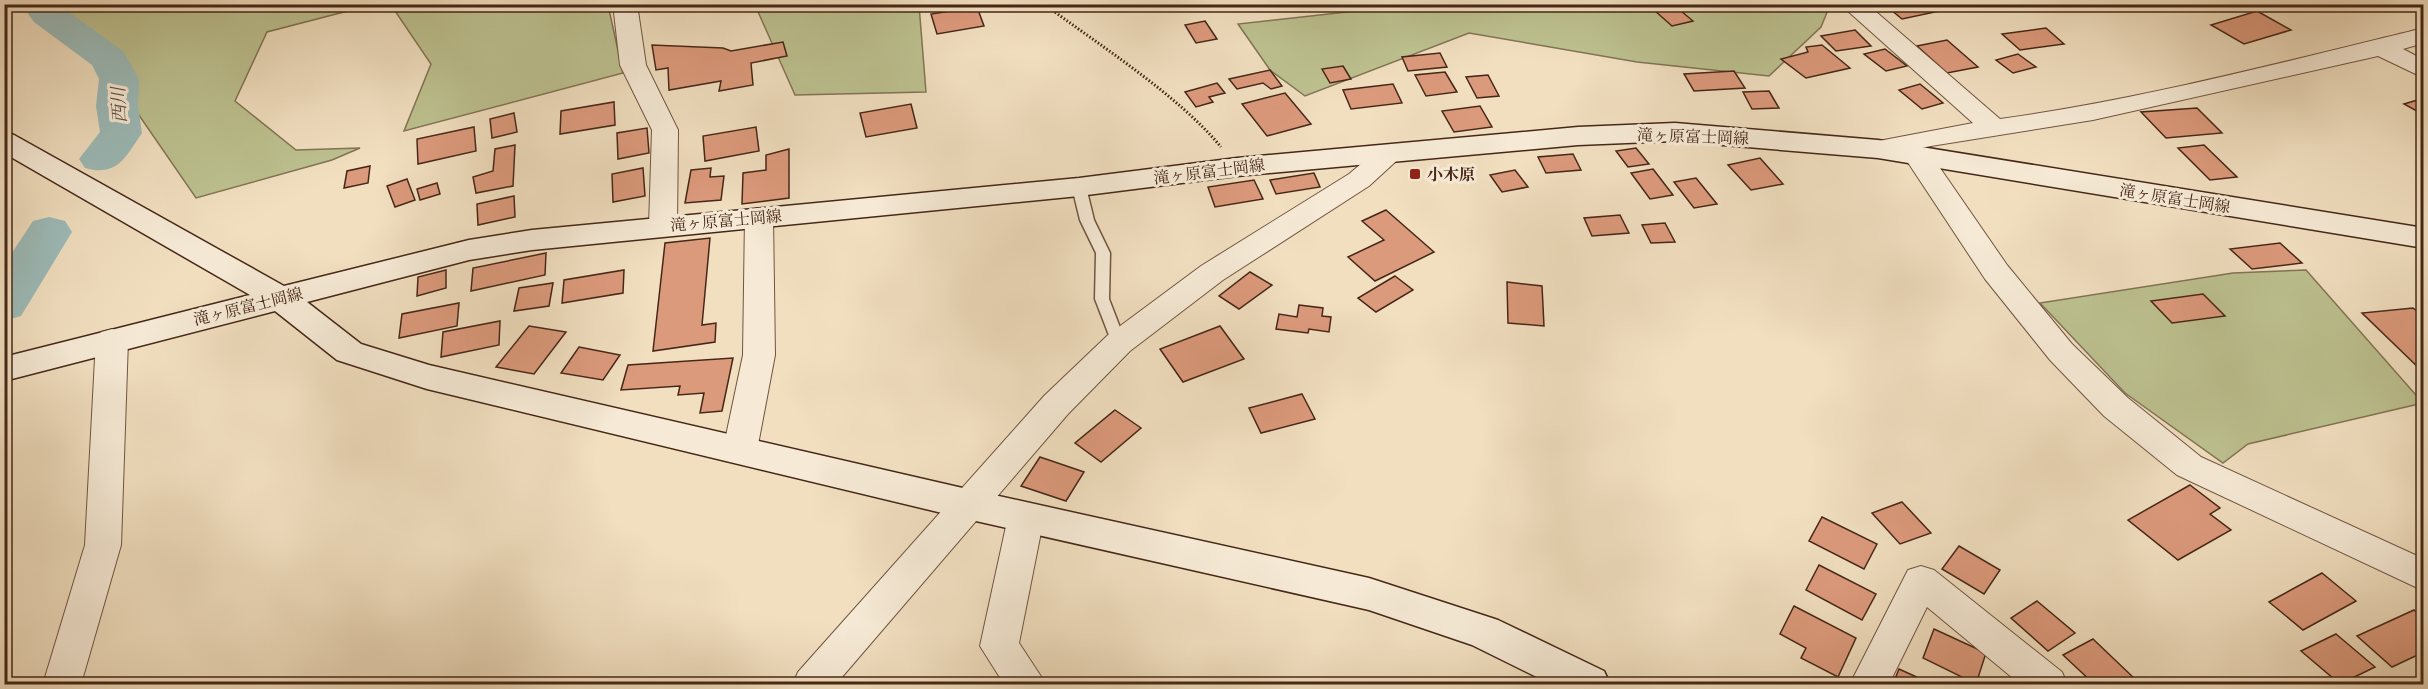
<svg xmlns="http://www.w3.org/2000/svg" width="2428" height="689" font-family="Alegreya,'Noto Serif JP',serif">
  <style>
    .green { fill: #bdc190; stroke: #827454; stroke-width: 1.5 }
    .lines { fill: none; stroke-linecap: round; stroke-linejoin: round }
    .river { fill: #9cbbb9; fill-rule: evenodd }
    .building { fill: #dc9a7c; stroke: #462717; stroke-width: 1.5 }
    .lane-casing { stroke: #715541; stroke-width: 3 }
    .street-casing { stroke: #715541; stroke-width: 2 }
    .secondary-casing { stroke: #462717; stroke-width: 3 }
    .path { stroke: #462717; stroke-width: 3; stroke-dasharray: 1.5 2; stroke-linecap: butt }
    .lane { fill: #f6ead6; fill-rule: evenodd }
    .street { fill: #f6ead6; fill-rule: evenodd }
    .secondary { fill: #f6ead6; fill-rule: evenodd }
    .poi-dot { fill: #8f2418; stroke: #f6ead6; stroke-width: 2 }
    .labels { text-anchor: middle; stroke-width: 6; stroke-linejoin: round; paint-order: stroke }
    .street-label { font-size: 16px; fill: #462717; stroke: #f6ead6 }
    .poi-label { font-size: 16px; font-weight: bold; fill: #462717; stroke: #f6ead6; text-anchor: start }
    .water-label { font-size: 18px; font-style: italic; fill: #5c4c40; stroke: #f6ead6 }
  </style>
  <rect width="100%" height="100%" fill="#f1dfc0"/>
  <filter id="stains"><feTurbulence type="fractalNoise" baseFrequency=".00333" numOctaves="4"/><feColorMatrix values="0 0 0 0 .2 0 0 0 0 .09 0 0 0 0 .02 0 0 0 .5 -.17"/></filter>
  <radialGradient id="worn" r=".72"><stop offset=".6" stop-color="#630" stop-opacity="0"/><stop offset="1" stop-color="#630" stop-opacity=".3"/></radialGradient>
  <g class="green">
    <polygon points="1419,4 1830,5 1821,27 1769,76 1637,62 1469,33 1305,96 1270,70 1238,24"/>
    <polygon points="63,5 371,5 267,32 235,101 296,150 360,148 332,160 196,198"/>
    <polygon points="391,5 608,5 623,73 404,131 431,64"/>
    <polygon points="755,5 919,5 926,92 795,95"/>
    <polygon points="2306,270 2423,403 2248,444 2223,463 2125,393 2040,303 2233,273"/>
  </g>
  <g class="lines">
    <g class="river">
      <path d="M29 4H67L66 10 123 51 139 79 138 106 142 133C125 158 117 177 85 168L79 159 100 132 96 106 99 79 92 65 34 22 28 14Z"/>
      <polygon points="49,217 65,221 72,232 21,316 4,321 4,265 33,221"/>
    </g>
  </g>
  <g class="building">
    <polygon points="1884,4 1968,4 1968,5 1902,19"/>
    <polygon points="1675,6 1693,21 1672,26 1654,10"/>
    <polygon points="977,7 984,26 937,34 931,14"/>
    <polygon points="2257,11 2291,30 2244,44 2211,25"/>
    <polygon points="1205,21 1217,39 1196,43 1185,25"/>
    <polygon points="2046,28 2064,44 2020,50 2002,34"/>
    <polygon points="1855,30 1871,46 1836,51 1821,36"/>
    <polygon points="1947,40 1978,67 1947,73 1917,46"/>
    <polygon points="783,42 787,56 751,63 753,85 719,91 721,81 669,90 668,68 656,70 652,45 723,48 731,51"/>
    <polygon points="1822,45 1850,68 1806,78 1781,59 1808,52 1806,47"/>
    <polygon points="1885,49 1907,66 1886,71 1864,54"/>
    <polygon points="1440,53 1447,67 1408,71 1402,57"/>
    <polygon points="2018,54 2036,67 2013,73 1996,60"/>
    <polygon points="1343,66 1351,79 1330,83 1322,69"/>
    <polygon points="1270,70 1282,86 1271,89 1263,83 1237,89 1229,79"/>
    <polygon points="1734,71 1745,88 1694,91 1684,74"/>
    <polygon points="1445,72 1457,92 1426,96 1415,75"/>
    <polygon points="1488,75 1499,96 1477,98 1466,77"/>
    <polygon points="1217,83 1225,93 1209,97 1213,102 1196,107 1185,92"/>
    <polygon points="1393,84 1402,103 1351,109 1343,90"/>
    <polygon points="1920,84 1943,103 1922,109 1899,90"/>
    <polygon points="1769,91 1779,108 1752,109 1743,92"/>
    <polygon points="1285,93 1311,124 1267,136 1242,104"/>
    <polygon points="2424,98 2424,115 2404,104"/>
    <polygon points="614,102 615,125 560,134 561,111"/>
    <polygon points="911,104 917,128 866,137 860,113"/>
    <polygon points="1480,106 1492,127 1454,132 1442,111"/>
    <polygon points="2197,108 2222,133 2166,138 2141,112"/>
    <polygon points="514,113 517,132 492,138 490,119"/>
    <polygon points="474,127 476,151 418,164 417,139"/>
    <polygon points="756,127 759,151 705,161 703,136"/>
    <polygon points="647,128 649,153 618,159 617,133"/>
    <polygon points="515,145 513,186 476,193 473,177 493,171 495,149"/>
    <polygon points="2204,145 2237,177 2210,180 2178,148"/>
    <polygon points="1636,148 1649,164 1628,167 1616,151"/>
    <polygon points="789,149 789,198 742,204 743,173 766,170 766,155"/>
    <polygon points="1573,154 1581,170 1546,173 1538,157"/>
    <polygon points="1760,158 1783,184 1751,190 1728,165"/>
    <polygon points="370,166 368,183 344,188 347,171"/>
    <polygon points="643,168 645,196 613,202 612,174"/>
    <polygon points="711,168 710,177 724,176 721,200 685,203 691,170"/>
    <polygon points="1653,169 1673,195 1650,199 1631,173"/>
    <polygon points="1515,170 1528,187 1502,192 1490,175"/>
    <polygon points="1314,173 1320,187 1276,194 1270,180"/>
    <polygon points="1696,178 1717,204 1694,208 1674,182"/>
    <polygon points="407,179 415,200 395,207 387,186"/>
    <polygon points="1254,180 1263,199 1215,207 1208,187"/>
    <polygon points="437,183 440,194 420,200 417,189"/>
    <polygon points="514,196 515,217 478,225 477,204"/>
    <polygon points="1386,210 1434,252 1375,281 1348,257 1384,240 1362,221"/>
    <polygon points="1620,215 1629,233 1592,236 1584,218"/>
    <polygon points="1665,223 1675,242 1651,243 1642,225"/>
    <polygon points="710,238 702,325 716,323 715,342 653,351 665,243"/>
    <polygon points="2280,243 2302,263 2252,269 2230,249"/>
    <polygon points="546,253 545,275 471,291 473,268"/>
    <polygon points="446,270 446,288 417,296 418,277"/>
    <polygon points="624,270 623,293 562,303 564,280"/>
    <polygon points="1250,272 1272,285 1239,309 1219,296"/>
    <polygon points="1395,276 1413,290 1376,312 1358,298"/>
    <polygon points="1507,282 1542,286 1544,326 1508,323"/>
    <polygon points="553,283 549,306 514,311 519,288"/>
    <polygon points="2203,294 2225,316 2172,323 2151,301"/>
    <polygon points="459,303 457,326 399,338 402,314"/>
    <polygon points="1299,305 1323,308 1322,316 1331,317 1329,332 1309,329 1308,333 1276,329 1279,314 1297,317"/>
    <polygon points="2413,308 2424,317 2424,373 2362,313"/>
    <polygon points="500,321 499,345 441,357 443,332"/>
    <polygon points="529,326 566,332 534,374 496,367"/>
    <polygon points="1220,326 1244,359 1183,382 1160,349"/>
    <polygon points="579,347 620,355 603,380 561,373"/>
    <polygon points="733,358 722,411 700,413 704,393 678,395 680,386 621,390 628,365"/>
    <polygon points="1302,394 1315,419 1261,433 1249,408"/>
    <polygon points="1115,410 1141,428 1101,462 1075,443"/>
    <polygon points="1040,457 1084,472 1066,501 1021,486"/>
    <polygon points="2190,485 2220,508 2210,514 2231,530 2178,560 2128,520"/>
    <polygon points="1902,502 1931,533 1900,544 1872,513"/>
    <polygon points="1822,517 1877,544 1864,569 1809,541"/>
    <polygon points="1959,546 2000,570 1984,594 1942,569"/>
    <polygon points="1819,565 1876,594 1862,620 1806,590"/>
    <polygon points="2322,573 2356,601 2303,630 2269,602"/>
    <polygon points="2037,601 2075,633 2048,651 2011,618"/>
    <polygon points="1794,606 1856,638 1838,677 1801,658 1806,648 1780,634"/>
    <polygon points="2414,610 2424,619 2424,652 2392,667 2357,636"/>
    <polygon points="1934,629 1986,653 1976,684 1923,658"/>
    <polygon points="2336,634 2375,667 2340,684 2301,651"/>
    <polygon points="2093,639 2135,679 2126,684 2094,684 2063,655"/>
    <polygon points="1899,669 1932,684 1893,684"/>
  </g>
  <g class="lines">
    <defs>
      <polygon id="lane" points="1079,183 1086,187 1094,220 1110,253 1109,299 1126,343 1119,348 1112,343 1095,299 1096,253 1080,220 1072,187"/>
      <g id="street">
        <polygon points="613,4 637,4 646,65 678,130 677,226 673,233 663,236 653,233 649,226 652,130 620,65"/>
        <path d="M1840 4H1867L2000 119C2143 99 2284 62 2424 28V43L2403 49 2424 60V78L2378 56 2093 120 1931 146 1878 157 1868 155 1864 149 1868 143 1973 123Z"/>
        <polygon points="1391,145 1401,147 1405,153 1369,186 1223,280 1130,351 1068,414 836,684 793,684 798,672 1044,396 1108,335 1201,266 1349,174 1381,147"/>
        <polygon points="1919,149 1929,152 2007,265 2072,344 2128,398 2201,457 2424,559 2424,591 2177,475 2104,416 2050,360 1985,279 1905,158 1909,152"/>
        <polygon points="759,208 769,210 773,217 775,355 757,450 752,459 740,463 728,459 723,450 743,355 745,217 749,210"/>
        <polygon points="112,329 123,332 128,340 121,545 81,684 43,684 85,545 96,340 101,332"/>
        <polygon points="1026,503 1039,507 1044,517 1019,643 1046,684 1004,684 980,646 1008,517 1013,507"/>
        <polygon points="1921,566 1934,570 2062,672 2067,684 2020,684 1927,607 1889,684 1850,684 1908,570"/>
      </g>
      <polygon id="secondary" points="1675,123 1878,140 2424,228 2424,248 1878,158 1675,141 1578,145 1237,176 1079,196 532,250 469,260 307,302 361,344 429,365 967,489 1369,578 1498,620 1604,671 1610,684 1551,684 1472,645 1369,610 967,519 427,389 337,360 275,311 4,381 4,357 250,295 4,153 4,132 14,135 284,286 469,240 532,230 1079,178 1237,158 1578,127"/>
    </defs>
    <use href="#lane" class="lane-casing"/>
    <use href="#street" class="street-casing"/>
    <use href="#secondary" class="secondary-casing"/>
    <path class="path" d="M1044 4C1099 45 1178 95 1221 147"/>
    <use href="#lane" class="lane"/>
    <use href="#street" class="street"/>
    <use href="#secondary" class="secondary"/>
  </g>
  <rect class="poi-dot" x="1409" y="168" width="12" height="12" rx="3"/>
  <g class="labels">
    <g class="street-label">
      <text transform="translate(1693 136) rotate(2)" y="6">滝ヶ原富士岡線</text>
      <text transform="translate(1209 171) rotate(-7)" y="6">滝ヶ原富士岡線</text>
      <text transform="translate(2175 198) rotate(9)" y="6">滝ヶ原富士岡線</text>
      <text transform="translate(726 220) rotate(-5)" y="6">滝ヶ原富士岡線</text>
      <text transform="translate(248 306) rotate(-14)" y="6">滝ヶ原富士岡線</text>
    </g>
    <g class="poi-label">
      <text x="1427" y="180">小木原</text>
    </g>
    <g class="water-label">
      <text transform="translate(119 105) rotate(-93)" y="6">西川</text>
    </g>
  </g>
  <rect width="2428" height="689" fill="none" stroke="#f1dfc0" stroke-width="24"/>
  <rect x="6" y="6" width="2416" height="677" fill="none" stroke="#462717" stroke-width="3"/>
  <rect x="12" y="12" width="2404" height="665" fill="none" stroke="#462717" stroke-width="1.5"/>
  <rect width="100%" height="100%" filter="url(#stains)"/>
  <rect width="100%" height="100%" fill="url(#worn)"/>
</svg>
